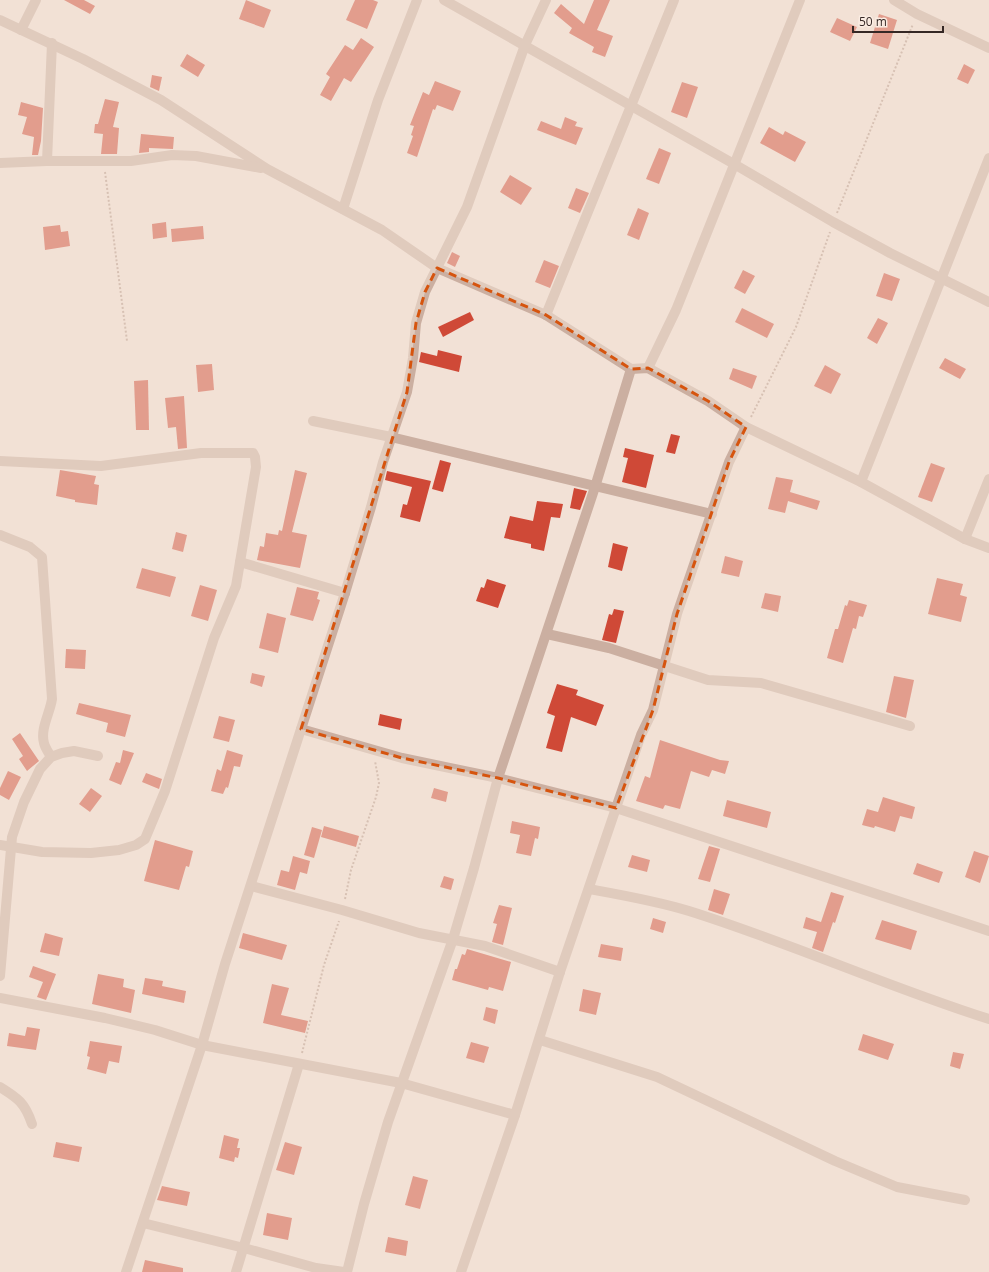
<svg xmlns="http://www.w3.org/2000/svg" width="989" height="1272" font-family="'Open Sans',sans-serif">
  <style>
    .building { fill: #cf4937 }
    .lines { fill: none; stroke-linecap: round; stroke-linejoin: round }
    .path { stroke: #b7998b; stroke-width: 2; stroke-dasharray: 2 2; stroke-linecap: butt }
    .minor { stroke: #cbafa1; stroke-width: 10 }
    .marked { fill: none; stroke: #d6540e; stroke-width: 3; stroke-dasharray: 8 5; stroke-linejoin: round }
  </style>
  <rect width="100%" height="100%" fill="#f2e1d6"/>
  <g class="building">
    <polygon points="64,0 84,0 95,6 90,14"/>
    <polygon points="246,0 271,10 264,28 239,19"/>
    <polygon points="355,0 373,0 378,2 367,29 346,20"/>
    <polygon points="594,0 610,0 597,30 613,36 605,57 592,52 594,47 569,33 572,28 554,13 561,4 584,24"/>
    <polygon points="879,14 897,20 888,49 870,43"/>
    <polygon points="837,18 857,27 850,41 830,32"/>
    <polygon points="361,38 374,47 351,82 344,78 331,101 320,95 330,77 326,74 345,45 353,50"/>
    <polygon points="187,54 205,65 198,77 180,66"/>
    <polygon points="964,64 975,70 968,84 957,79"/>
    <polygon points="152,75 162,77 159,91 150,87"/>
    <polygon points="435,81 461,91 453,111 437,105 435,110 433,109 417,157 407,153 413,136 411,135 414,126 410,125 423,92 429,95"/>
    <polygon points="682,82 698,87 687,118 671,112"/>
    <polygon points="105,99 119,102 113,127 119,128 117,154 101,154 103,134 94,133 95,124 98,124"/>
    <polygon points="21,102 43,108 41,141 38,155 32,155 34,137 22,134 27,117 18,115"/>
    <polygon points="565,117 577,122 575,126 583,128 576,145 537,130 541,121 561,129"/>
    <polygon points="769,127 783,135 785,131 806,142 795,162 760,143"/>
    <polygon points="141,134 174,137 173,149 149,148 149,152 139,153"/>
    <polygon points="659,148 671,153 659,184 646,179"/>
    <polygon points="510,175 532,188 521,205 500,192"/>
    <polygon points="576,188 589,193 580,213 568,208"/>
    <polygon points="638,208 649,213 639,240 627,235"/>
    <polygon points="166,222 167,237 153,239 152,224"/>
    <polygon points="60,225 61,232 68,231 70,246 45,250 43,227"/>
    <polygon points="203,226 204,239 172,242 171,229"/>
    <polygon points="452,252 460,256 455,267 447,263"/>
    <polygon points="544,260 559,266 550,288 535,282"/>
    <polygon points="743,270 755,276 745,294 734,288"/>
    <polygon points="884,273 900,279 892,301 876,296"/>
    <polygon points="742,308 774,324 767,338 735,322"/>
    <polygon points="470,312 474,320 443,337 438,327"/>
    <polygon points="878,318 888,323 877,344 867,338"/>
    <polygon points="438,350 462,356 459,372 419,362 421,352 437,356"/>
    <polygon points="945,358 966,369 960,379 939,368"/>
    <polygon points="212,364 214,390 198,392 196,365"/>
    <polygon points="825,365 841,374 831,394 814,386"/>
    <polygon points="733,368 757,376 752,389 729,379"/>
    <polygon points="148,380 149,430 136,430 134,381"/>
    <polygon points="184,396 187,448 178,449 176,427 168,428 165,398"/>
    <polygon points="671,434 680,436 675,454 666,452"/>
    <polygon points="625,448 654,455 646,488 622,482 628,458 623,457"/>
    <polygon points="440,460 451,463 443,492 432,489"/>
    <polygon points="931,463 945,468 932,502 918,497"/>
    <polygon points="60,470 96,476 94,484 99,485 97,505 75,502 75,500 56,496"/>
    <polygon points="295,470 307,473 292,532 307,535 300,568 257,560 260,546 264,547 266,533 278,535 279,530 282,531"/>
    <polygon points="387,471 431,481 420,522 400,517 403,504 407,505 412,487 385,480"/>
    <polygon points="776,477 793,480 790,492 820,501 817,510 788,501 785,513 768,509"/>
    <polygon points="574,488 587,491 580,510 570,508"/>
    <polygon points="537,501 563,504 560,518 551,517 544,551 531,548 531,544 504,538 510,516 533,521"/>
    <polygon points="176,532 187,535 183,552 172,549"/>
    <polygon points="613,543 628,547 622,571 608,567"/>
    <polygon points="725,556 743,561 739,577 721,573"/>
    <polygon points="142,568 176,577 170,597 136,588"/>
    <polygon points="937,578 963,584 960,595 967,597 961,622 928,614"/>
    <polygon points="487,579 506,585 498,608 476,601 481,587 484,588"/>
    <polygon points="200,585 217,590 208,621 191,616"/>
    <polygon points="297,587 319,592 317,599 320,600 313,621 290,615"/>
    <polygon points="765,593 781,596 778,612 761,608"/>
    <polygon points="849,600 867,605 863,617 859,616 856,629 853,628 843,663 827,658 835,629 838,629 845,605 847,606"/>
    <polygon points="614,609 624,611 616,643 602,640 609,614 612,615"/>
    <polygon points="267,613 286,618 278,653 259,648"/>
    <polygon points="66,649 86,650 85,669 65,668"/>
    <polygon points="252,673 265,676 262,687 250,683"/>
    <polygon points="894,676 914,680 906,718 886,712"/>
    <polygon points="557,684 578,690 576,695 604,705 596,726 571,717 562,752 546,748 555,716 547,713"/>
    <polygon points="79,703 131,715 125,737 106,732 108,723 76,714"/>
    <polygon points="380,714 402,719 400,730 378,725"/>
    <polygon points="219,716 235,720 229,742 213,738"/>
    <polygon points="20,733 39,761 27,771 19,759 23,756 12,739"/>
    <polygon points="660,740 720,760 729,761 725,774 712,770 709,777 691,771 680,809 665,805 663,809 636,801 645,776 650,778"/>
    <polygon points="123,750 134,753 121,785 109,780 116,762 120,763"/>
    <polygon points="227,750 243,755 240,767 234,766 228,788 226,787 223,794 211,791 217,769 221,771"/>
    <polygon points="8,771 21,777 9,800 0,795 0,788"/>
    <polygon points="146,773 162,779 159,789 142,782"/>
    <polygon points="91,788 102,796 90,812 79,804"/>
    <polygon points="434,788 448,792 446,802 431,798"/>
    <polygon points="883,797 915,807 912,819 900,816 895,832 875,826 874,828 862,825 867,809 878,812"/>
    <polygon points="727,800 771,812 767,828 723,816"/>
    <polygon points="512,821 540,827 538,839 535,838 531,856 516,853 520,835 510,833"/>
    <polygon points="324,826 359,836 356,847 321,837"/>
    <polygon points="312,827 322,830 314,858 304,855"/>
    <polygon points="155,840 193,851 189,867 186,866 179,890 144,881"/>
    <polygon points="709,846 720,849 710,882 698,879"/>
    <polygon points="974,851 989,856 980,883 965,877"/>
    <polygon points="632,855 650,860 647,872 628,867"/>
    <polygon points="293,856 310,861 307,874 300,872 295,890 277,885 281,870 289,872"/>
    <polygon points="917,863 943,872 939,883 913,874"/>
    <polygon points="444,876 454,879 451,890 440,887"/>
    <polygon points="714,889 730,894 723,915 708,910"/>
    <polygon points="831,892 844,896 835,923 833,922 823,952 812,948 817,932 803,928 806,917 821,922"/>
    <polygon points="499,905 512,908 503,945 492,942 497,924 493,923"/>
    <polygon points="653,918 666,922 663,933 650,929"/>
    <polygon points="882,920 917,931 911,950 875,939"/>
    <polygon points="45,933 63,938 59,956 40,952"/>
    <polygon points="243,933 287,945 282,960 239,948"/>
    <polygon points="601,944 623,948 621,961 598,957"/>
    <polygon points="467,949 511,962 503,991 489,987 488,990 452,980 455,969 457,969 462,954 465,955"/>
    <polygon points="33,966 56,974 46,1000 37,997 43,982 29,977"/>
    <polygon points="98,974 124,979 123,987 135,990 131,1013 92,1004"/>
    <polygon points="145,978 163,981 162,986 186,991 184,1003 142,994"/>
    <polygon points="272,984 289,988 281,1015 308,1021 305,1033 263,1023"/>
    <polygon points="583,989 601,993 596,1015 579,1011"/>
    <polygon points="486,1007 498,1010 495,1024 483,1020"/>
    <polygon points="27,1027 40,1029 36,1050 7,1046 9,1033 25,1036"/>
    <polygon points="863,1034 894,1044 888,1060 858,1050"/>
    <polygon points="90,1041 122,1046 119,1063 109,1061 106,1074 87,1069 90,1057 87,1056"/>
    <polygon points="471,1042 489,1047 484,1063 466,1058"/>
    <polygon points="953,1052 964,1054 960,1069 950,1066"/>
    <polygon points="224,1135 239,1139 237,1148 240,1148 238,1158 235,1157 234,1162 219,1158"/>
    <polygon points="56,1142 82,1147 79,1162 53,1157"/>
    <polygon points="285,1142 302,1147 294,1175 276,1170"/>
    <polygon points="413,1176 428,1180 420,1209 405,1205"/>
    <polygon points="162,1186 190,1192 187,1206 157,1200"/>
    <polygon points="267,1213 292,1218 288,1240 263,1235"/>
    <polygon points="388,1237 408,1241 406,1256 385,1252"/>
    <polygon points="145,1260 183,1268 183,1272 142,1272"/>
  </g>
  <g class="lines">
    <g class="path">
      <polyline points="105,172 127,341"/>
      <polyline points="837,213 913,24"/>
      <polyline points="751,417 796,327 830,232"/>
      <polyline points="345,899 351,870 376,797 379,783 375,761"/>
      <polyline points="302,1053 324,965 339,921"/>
    </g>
    <g class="minor">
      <polyline points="444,0 734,164 833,222 890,253 989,302"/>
      <polyline points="894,0 917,14 989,48"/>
      <polyline points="0,20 83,59 161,100 267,169 382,230 437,268 546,315 631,369 648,368 708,401 746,427 861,482 965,539 989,548"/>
      <polyline points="21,30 36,0"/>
      <polyline points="47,161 52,43"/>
      <polyline points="0,163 47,161 131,161 172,155 196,156 261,168"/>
      <polyline points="343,209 378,100 417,0"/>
      <polyline points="546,315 674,0"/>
      <polyline points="648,368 676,310 800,0"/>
      <polyline points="313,421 391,437 712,514"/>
      <polyline points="0,461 101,466 201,453 253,453 255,457 256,467 240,562"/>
      <polyline points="861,482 989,158"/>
      <path d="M0 535 30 547 42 557 52 699C50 713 40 729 44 743 45 748 49 753 51 757"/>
      <polyline points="965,539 989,479"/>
      <polyline points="547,634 609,648 708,680 761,683 910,726"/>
      <polyline points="301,729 402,758 498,778 616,808 989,931"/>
      <polyline points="0,845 42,852 91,853 119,850 136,845 145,839 165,791 214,638 236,586 240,562 345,593"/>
      <polyline points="251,886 342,910 419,933 485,946 560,972"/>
      <path d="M589 889C622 895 657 901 689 911 791 943 888 987 989 1019"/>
      <polyline points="0,976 12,837 24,802 40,769 51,757 62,753 74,751 98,756"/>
      <polyline points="0,998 105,1018 155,1030 202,1045 401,1083 515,1115"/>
      <polyline points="540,1040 657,1077 835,1161 897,1187 965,1200"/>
      <path d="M0 1087C18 1098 25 1103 32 1124"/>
      <polyline points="143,1223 244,1248 316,1268 344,1272"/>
      <polyline points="126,1272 202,1045 225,964 345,593 371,507 383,462 407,392 413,358 416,323 425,292 467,207 525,45 546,0"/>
      <polyline points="236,1272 299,1064"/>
      <polyline points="347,1272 364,1204 388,1122 453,939 474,868 498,778 595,487 631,369"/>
      <polyline points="461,1272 515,1115 560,972 616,808 641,735 653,710 677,614 729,462 746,427"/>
    </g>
  </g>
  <path d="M0 0H989V1272H0ZM437 268 546 315 631 369 648 368 708 401 746 427 729 462 677 614 653 710 616 808 498 778 402 758 301 729 407 392 416 323 425 292Z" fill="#f2e1d6" fill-opacity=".55" fill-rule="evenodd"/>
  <path class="marked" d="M437 268 546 315 631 369 648 368 708 401 746 427 729 462 677 614 653 710 616 808 498 778 402 758 301 729 407 392 416 323 425 292Z"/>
  <path d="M853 26v6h90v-6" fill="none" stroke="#352825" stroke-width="2"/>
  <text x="859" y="26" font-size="12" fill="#352825" stroke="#faece2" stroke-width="3" paint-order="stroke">50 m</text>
</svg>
